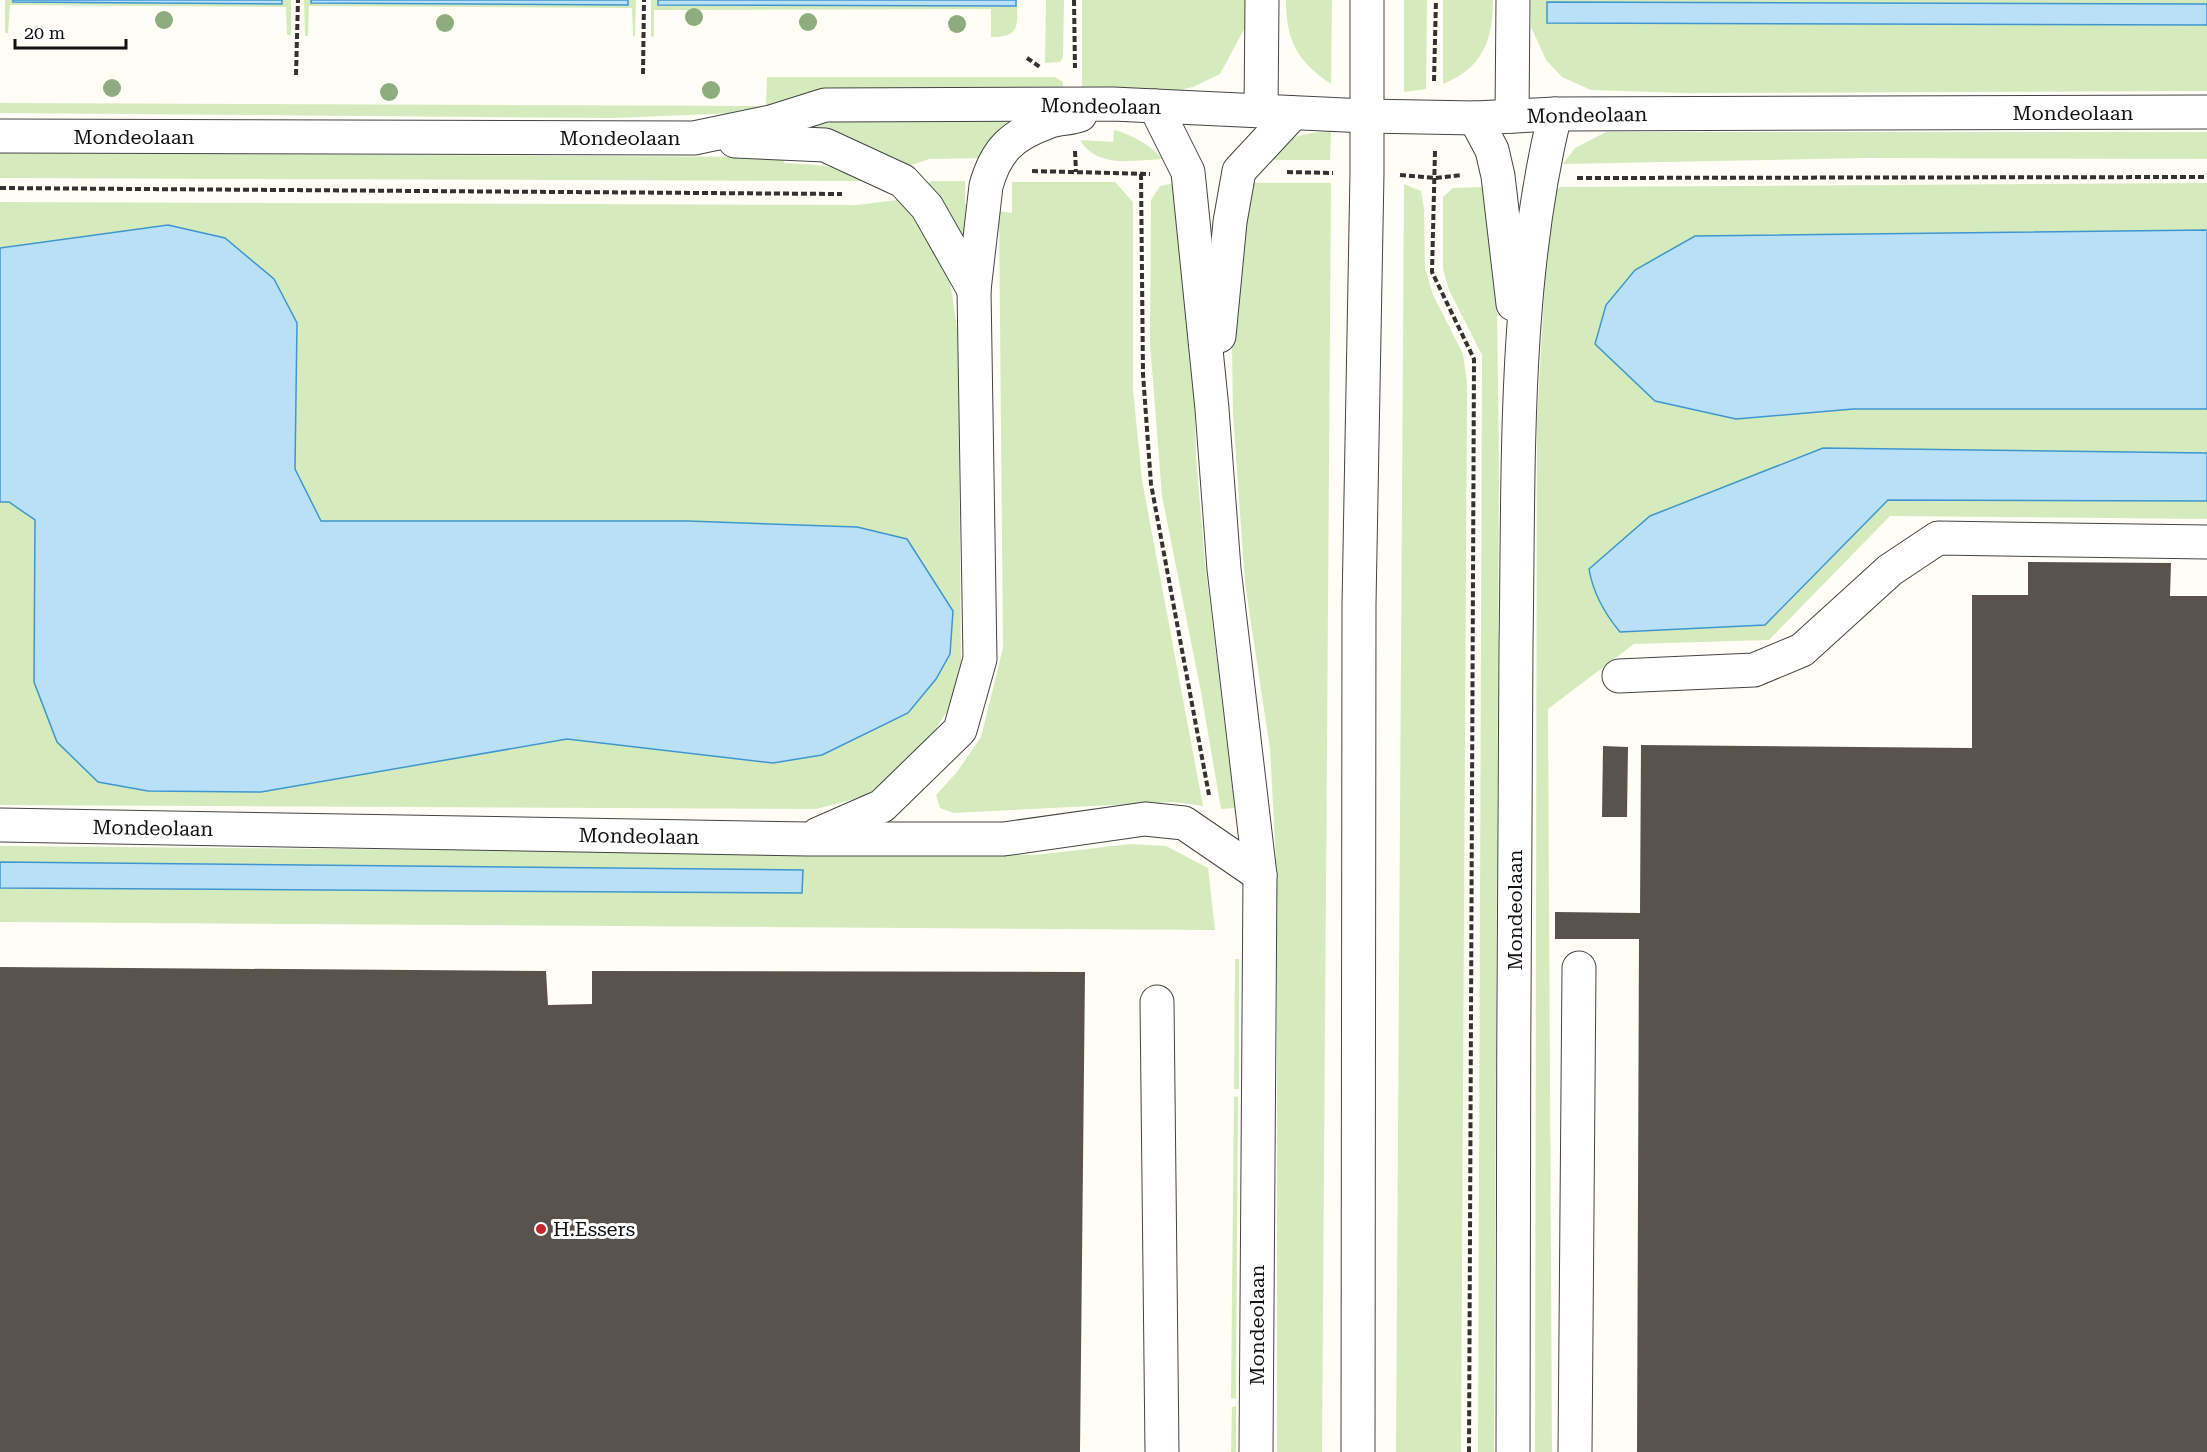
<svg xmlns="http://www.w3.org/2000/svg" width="2207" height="1452" font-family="'Roboto Serif',serif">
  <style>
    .green { fill: #d5ebbd }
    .water { fill: #b9e0f7; stroke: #3f96cf; stroke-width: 1.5 }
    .building { fill: #5a524d }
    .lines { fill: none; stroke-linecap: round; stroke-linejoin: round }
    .minor-casing { stroke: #444; stroke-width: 35 }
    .path { stroke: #333; stroke-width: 4; stroke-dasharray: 6 3; stroke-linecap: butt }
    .minor { stroke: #fff; stroke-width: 33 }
    .tree { fill: #8dad7f }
    .poi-dot { fill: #c4262e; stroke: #fff; stroke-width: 2 }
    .labels { text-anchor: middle; stroke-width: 6; stroke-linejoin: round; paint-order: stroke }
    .street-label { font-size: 20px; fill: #111; stroke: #fff }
    .poi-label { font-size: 20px; fill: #111; stroke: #fff; text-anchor: start }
  </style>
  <rect width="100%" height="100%" fill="#fffdf5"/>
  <g class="green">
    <polygon points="5,0 291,0 291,35 287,35 286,7 10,5 8,33 5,33"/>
    <polygon points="304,0 636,0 635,36 633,36 632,8 309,6 308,36 305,36"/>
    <path d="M651 0H1017C1017 26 1021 37 991 37V9L654 10V36L651 37Z"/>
    <polygon points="1046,0 1064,0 1063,57 1060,62 1045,63"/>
    <polygon points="1082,0 1247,0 1247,24 1220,74 1193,87 1171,92 1082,89"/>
    <path d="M1286 0H1332L1331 84C1297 61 1286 41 1286 0Z"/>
    <polygon points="1404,0 1427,0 1426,89 1404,92"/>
    <path d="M1443 0H1493C1493 41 1482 68 1443 84Z"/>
    <polygon points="1531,0 2207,0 2207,91 1686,93 1591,90 1562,77 1546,60 1531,27"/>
    <polygon points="767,77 1055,77 1063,82 1063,91 767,112 612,118 0,113 0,103 766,106"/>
    <polygon points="1024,113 984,158 929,159 903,168 812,132 810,125 811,123 816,126 838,120"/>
    <path d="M1114 130C1133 135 1150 145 1163 159 1134 160 1097 169 1080 140L1113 142Z"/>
    <path d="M1331 131 1330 160H1264C1282 137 1304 133 1331 131Z"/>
    <polygon points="1606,132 2207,132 2207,159 1865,158 1563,164 1575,148"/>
    <path d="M0 153 783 157 784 163C815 164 841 166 869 181L0 178Z"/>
    <polygon points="932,181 965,181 965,204 978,205 967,244 952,219 924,184"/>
    <polygon points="1012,182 1115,182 1133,202 1133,390 1142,480 1203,806 1174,802 953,813 940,808 936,795 957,772 981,737 1003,648 999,211 1012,213"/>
    <polygon points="1175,183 1192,315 1196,456 1205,563 1235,808 1221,809 1201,692 1162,496 1150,343 1151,200 1160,186"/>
    <polygon points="1250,183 1331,183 1322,1452 1277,1452 1277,880 1270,749 1245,583 1233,414 1232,345"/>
    <polygon points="2207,183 2207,519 1890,516 1769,640 1634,644 1548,709 1552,1452 1535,1452 1537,420 1550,193 1560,187"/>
    <polygon points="1404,184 1421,191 1424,208 1425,268 1433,295 1463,354 1467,382 1461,1452 1396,1452"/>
    <polygon points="1484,187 1497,312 1499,461 1494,1452 1478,1452 1482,355 1449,290 1443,269 1443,197 1453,188"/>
    <polygon points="897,200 921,224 950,280 958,336 961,666 948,710 922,750 874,794 816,809 0,805 0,202 857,205"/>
    <polygon points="1130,844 1166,846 1208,868 1215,930 0,922 0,846 1036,855"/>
    <polygon points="1235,959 1239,959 1239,1089 1234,1089"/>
    <polygon points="1234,1096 1238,1097 1236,1399 1231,1398"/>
    <polygon points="1236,1406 1236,1452 1231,1452 1232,1407"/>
  </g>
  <g class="water">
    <polygon points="13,0 282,0 282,4 13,2"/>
    <polygon points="311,0 628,0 628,5 311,3"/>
    <polygon points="658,0 1016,0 1016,6 658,5"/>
    <polygon points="1547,2 2207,4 2207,25 1547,23"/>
    <polygon points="168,225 225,238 274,279 297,323 295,469 321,521 688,521 857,527 907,539 953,611 950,654 936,679 908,713 822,755 773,763 567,739 261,792 148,791 98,782 57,742 34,682 35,520 9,502 0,502 0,248"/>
    <polygon points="2207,230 2207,409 1853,409 1736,419 1655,401 1595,344 1606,305 1635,270 1695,236"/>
    <path d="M1823 448 2207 453V501L1888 500 1765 625 1620 632C1605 614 1593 593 1589 569L1650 516Z"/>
    <polygon points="0,862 803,870 802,893 0,888"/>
  </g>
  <g class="building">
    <polygon points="2028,562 2171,563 2170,596 2207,596 2207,1452 1637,1452 1639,939 1555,939 1555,912 1640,913 1641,745 1972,748 1972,595 2028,595"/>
    <polygon points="1603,746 1628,747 1627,817 1602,817"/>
    <polygon points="0,967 546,971 548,1005 592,1004 592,971 1085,972 1080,1452 0,1452"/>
  </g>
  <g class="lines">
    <defs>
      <g id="minor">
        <polyline points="1155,106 1188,172 1212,409 1224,569 1260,875 1256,1452"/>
        <polyline points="1261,111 1262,0"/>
        <polyline points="1512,116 1513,0"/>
        <polyline points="1475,118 1492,150 1498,176 1513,304"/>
        <polyline points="0,136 694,138 771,122 825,105 1113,104 1366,116 1475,118 1555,114 2207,112"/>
        <polyline points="735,141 825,145 903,181 927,207 974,290"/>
        <polyline points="1219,336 1230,222 1239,171 1293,113"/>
        <polyline points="1619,676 1754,670 1802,650 1890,570 1938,538 2207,542"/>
        <polyline points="0,825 807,839 1004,839 1145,819 1184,823 1260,875"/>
        <path d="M818 834 882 806 960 730 980 659 974 290 986 186C996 150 1012 135 1048 122 1058 118 1070 119 1080 115"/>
        <polyline points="1157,1002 1162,1452"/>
        <polyline points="1358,1452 1359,604 1367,173 1367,0"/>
        <path d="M1513 1452C1514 1183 1513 913 1516 644 1519 467 1513 287 1555 114"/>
        <polyline points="1575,1452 1579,968"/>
      </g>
    </defs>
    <use href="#minor" class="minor-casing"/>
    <g class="path">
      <polyline points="1074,0 1075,68"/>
      <polyline points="1027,58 1040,67"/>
      <polyline points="643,74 644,0"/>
      <polyline points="296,75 298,0"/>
      <polyline points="1434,81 1436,0"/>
      <polyline points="1075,151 1076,172"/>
      <polyline points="1435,151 1432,272 1474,359 1469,1452"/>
      <polyline points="1032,171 1150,174"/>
      <polyline points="1287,172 1333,173"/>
      <polyline points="1141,174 1143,374 1151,484 1209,795"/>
      <polyline points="1400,175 1435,178 1462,175"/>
      <polyline points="1577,178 2207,177"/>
      <polyline points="0,188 842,194"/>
    </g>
    <use href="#minor" class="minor"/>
  </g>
  <g class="tree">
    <circle cx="694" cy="17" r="9"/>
    <circle cx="164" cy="20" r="9"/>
    <circle cx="808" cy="22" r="9"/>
    <circle cx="445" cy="23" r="9"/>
    <circle cx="957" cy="24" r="9"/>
    <circle cx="112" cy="88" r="9"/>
    <circle cx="711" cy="90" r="9"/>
    <circle cx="389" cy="92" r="9"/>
  </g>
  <circle class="poi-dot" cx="541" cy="1229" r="6"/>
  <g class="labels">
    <g class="street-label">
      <text transform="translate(1101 106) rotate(1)" y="7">Mondeolaan</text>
      <text x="2073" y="120">Mondeolaan</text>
      <text transform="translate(1587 115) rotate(-1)" y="7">Mondeolaan</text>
      <text x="134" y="144">Mondeolaan</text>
      <text x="620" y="145">Mondeolaan</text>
      <text transform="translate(153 828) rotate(1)" y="7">Mondeolaan</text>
      <text transform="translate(639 836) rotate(1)" y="7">Mondeolaan</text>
      <text transform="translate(1515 910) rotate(-90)" y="7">Mondeolaan</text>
      <text transform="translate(1257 1325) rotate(-90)" y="7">Mondeolaan</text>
    </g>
    <g class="poi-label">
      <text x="553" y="1236">H.Essers</text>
    </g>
  </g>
  <path d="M15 39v9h111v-9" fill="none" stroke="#111111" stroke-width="3"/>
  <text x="24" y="39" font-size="18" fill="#111111" stroke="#ffffff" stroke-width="4.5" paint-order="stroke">20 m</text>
</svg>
